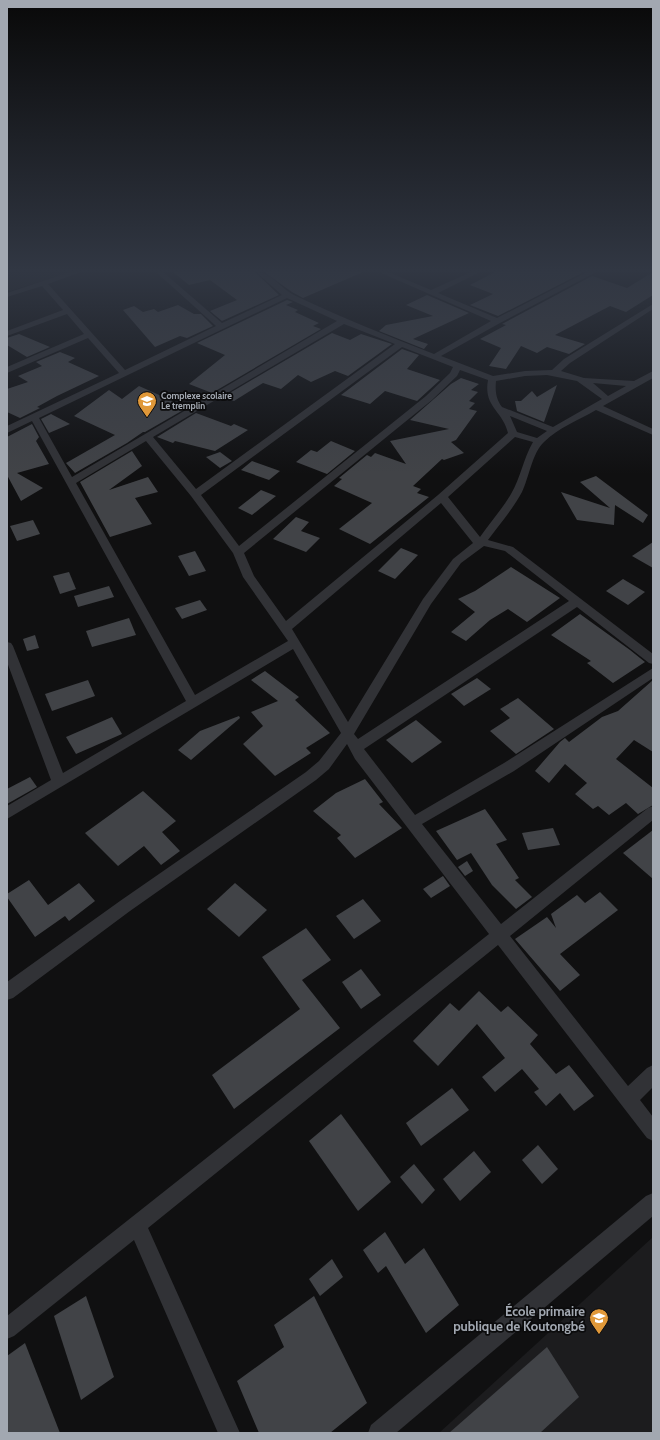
<svg xmlns="http://www.w3.org/2000/svg" width="660" height="1440" font-family="Cabin,sans-serif">
  <style>
    .built { fill: #1c1c1e }
    .building { fill: #414347 }
    .lines { fill: none; stroke-linecap: round; stroke-linejoin: round }
    .minor { fill: #313236; fill-rule: evenodd }
    .labels { text-anchor: middle; stroke-width: 3.5; stroke-linejoin: round; paint-order: stroke }
    .far-poi-label { font-size: 9px; font-weight: bold; fill: #a2a8b1; stroke: #0b0b0c; text-anchor: start }
    .near-poi-label { font-size: 13px; font-weight: bold; fill: #a2a8b1; stroke: #0b0b0c; text-anchor: end }
  </style>
  <rect width="100%" height="100%" fill="#101011"/>
  <g class="built">
    <polygon points="7,272 71,272 7,292"/>
    <polygon points="653,1237 653,1433 439,1433"/>
  </g>
  <g class="building">
    <polygon points="173,272 255,272 279,295 222,321 210,311 237,300 210,280 189,285"/>
    <polygon points="264,272 363,272 303,298 292,292"/>
    <polygon points="495,272 580,272 582,273 498,316 470,305 493,294 470,285"/>
    <polygon points="653,272 653,295 626,312 610,306 555,335 585,344 569,354 547,347 537,353 521,346 506,369 489,366 501,348 480,339 506,325 502,324 592,276 627,288"/>
    <polygon points="427,295 469,313 413,339 428,344 424,349 379,331 386,325 433,316 406,305"/>
    <polygon points="287,300 293,302 286,305 298,310 295,312 319,323 313,326 321,329 212,393 189,384 225,355 197,343"/>
    <polygon points="178,305 194,314 201,314 213,326 187,338 180,336 155,347 123,310 134,306 143,312 154,309 158,312"/>
    <polygon points="332,333 350,340 361,334 392,344 348,376 335,371 311,382 298,375 281,389 263,383 234,401 223,397"/>
    <polygon points="19,334 50,347 27,357 7,345 7,338"/>
    <polygon points="402,349 419,355 407,369 440,380 417,401 385,391 370,404 341,395"/>
    <polygon points="60,352 75,358 68,362 99,376 57,396 37,407 40,408 20,418 7,412 7,389 28,382 18,376 42,366 36,362"/>
    <polygon points="461,378 479,384 471,390 478,392 469,401 475,403 469,409 477,411 456,440 451,442 464,453 444,460 442,459 413,486 421,489 417,493 429,497 370,544 339,529 372,503 334,486 342,479 339,478 367,455 371,457 375,453 406,464 390,441 449,429 410,420 451,384"/>
    <polygon points="557,385 544,422 517,411 515,401 521,401 532,391 537,397"/>
    <polygon points="139,386 184,406 182,408 185,409 145,432 143,432 127,443 75,473 66,463 115,435 74,416 109,390 122,399"/>
    <polygon points="196,413 231,426 234,424 248,430 215,451 175,441 173,443 157,437"/>
    <polygon points="51,414 70,424 49,433 41,419"/>
    <polygon points="32,424 39,437 36,441 49,464 17,473 43,488 21,501 7,475 7,437"/>
    <polygon points="331,441 355,451 327,474 296,462 311,450 317,452"/>
    <polygon points="132,451 142,466 109,490 148,477 158,492 135,498 152,524 110,537 80,482"/>
    <polygon points="220,452 232,461 220,468 206,457"/>
    <polygon points="252,461 280,471 269,480 241,470"/>
    <polygon points="596,476 648,515 643,523 615,505 614,525 577,520 561,492 610,508 580,482"/>
    <polygon points="261,490 276,496 252,515 238,508"/>
    <polygon points="296,517 309,522 301,531 320,538 306,552 273,539"/>
    <polygon points="33,520 40,534 17,541 10,526"/>
    <polygon points="653,542 653,568 632,556"/>
    <polygon points="401,548 418,555 395,579 378,571"/>
    <polygon points="195,551 206,571 189,576 178,556"/>
    <polygon points="511,567 560,598 527,622 508,609 490,620 466,641 451,632 475,612 458,599 475,591"/>
    <polygon points="69,572 76,589 60,594 53,576"/>
    <polygon points="623,579 645,592 628,605 606,591"/>
    <polygon points="109,586 114,597 78,607 74,596"/>
    <polygon points="200,600 207,610 182,619 175,608"/>
    <polygon points="580,614 630,650 645,662 613,683 587,663 591,661 551,635"/>
    <polygon points="129,618 136,635 92,647 86,631"/>
    <polygon points="35,635 39,648 27,651 23,639"/>
    <polygon points="265,671 299,697 295,700 330,733 306,748 311,753 275,776 243,744 263,726 251,712 278,701 251,680"/>
    <polygon points="477,678 491,689 464,706 451,694"/>
    <polygon points="88,680 95,696 52,711 45,694"/>
    <polygon points="653,680 653,752 634,740 616,759 653,788 653,805 638,814 626,803 609,815 598,806 593,809 575,794 587,783 565,764 549,783 535,771 560,742 565,738 569,742 602,717 618,711"/>
    <polygon points="518,698 554,729 516,754 490,731 510,718 500,709"/>
    <polygon points="239,716 240,718 191,760 178,750 200,731"/>
    <polygon points="112,717 122,734 76,754 66,737"/>
    <polygon points="416,720 442,742 412,763 386,740"/>
    <polygon points="30,777 37,787 7,804 7,789"/>
    <polygon points="365,779 383,802 379,804 402,828 355,858 337,838 341,835 313,811 336,793"/>
    <polygon points="143,791 176,821 162,832 180,851 161,865 144,846 118,866 85,833"/>
    <polygon points="485,809 507,840 496,844 519,878 515,880 532,897 516,909 492,885 471,853 457,860 436,831"/>
    <polygon points="553,828 560,845 528,850 522,833"/>
    <polygon points="653,830 653,879 623,853"/>
    <polygon points="467,861 473,871 465,876 458,867"/>
    <polygon points="443,876 450,886 431,898 423,889"/>
    <polygon points="29,880 48,905 79,883 95,901 69,921 65,916 35,937 7,897 7,894"/>
    <polygon points="235,883 267,910 239,937 207,909"/>
    <polygon points="600,892 618,910 560,954 580,975 560,991 515,939 547,917 556,928 551,914 577,895 585,903"/>
    <polygon points="363,899 381,921 354,939 336,916"/>
    <polygon points="306,928 331,960 302,980 340,1028 234,1109 212,1075 300,1009 262,957"/>
    <polygon points="361,969 381,995 361,1009 342,982"/>
    <polygon points="479,991 501,1012 508,1006 538,1035 530,1044 556,1074 569,1065 594,1096 574,1111 560,1093 546,1106 534,1092 539,1089 522,1069 495,1092 482,1077 505,1058 477,1024 438,1066 413,1041 450,1003 459,1011"/>
    <polygon points="452,1088 469,1110 421,1146 406,1123"/>
    <polygon points="341,1114 391,1182 358,1211 309,1141"/>
    <polygon points="538,1145 558,1169 542,1184 522,1160"/>
    <polygon points="474,1151 491,1172 460,1201 443,1179"/>
    <polygon points="414,1164 435,1190 422,1204 400,1177"/>
    <polygon points="385,1232 405,1264 424,1248 459,1305 426,1333 386,1266 378,1273 363,1250"/>
    <polygon points="332,1259 343,1277 320,1296 309,1279"/>
    <polygon points="86,1296 114,1377 81,1400 54,1316"/>
    <polygon points="314,1296 367,1403 330,1433 259,1433 237,1381 284,1347 274,1325"/>
    <polygon points="25,1343 60,1433 7,1433 7,1356"/>
    <polygon points="547,1347 579,1397 540,1433 449,1433"/>
  </g>
  <g class="lines">
    <g class="minor">
      <path d="M70 272H81L48 284 125 370 216 326 156 272H163L222 323 282 295 256 272C271 272 282 290 296 296 342 318 388 336 434 354L491 321 379 272H388L431 290 471 272H480L438 293 497 318 587 272H596L500 323 441 356 493 376 525 371 552 370 564 359 653 304V309L570 363 561 371 584 378 634 381 653 371V378L603 406 653 429V435L596 410C579 420 558 428 544 442 532 453 529 478 522 492 513 509 499 525 488 540L513 547 653 654V664L649 663 577 607 364 749 415 815 504 763 653 668V678L514 771 422 824 501 924 648 808 653 806V820L510 936 628 1086 647 1068 653 1065V1087L640 1100 653 1117V1141L647 1138 498 945 148 1228 240 1433H218L134 1240 14 1336 7 1339V1316L489 934 355 759 347 744 329 769 316 780 130 911 13 998 7 1000V982L120 901 306 772 319 761 341 733 293 649 7 819V806L51 780 7 662V642L11 643 13 646 63 773 186 701 32 421 7 433V426L119 373 88 338 7 373V367L84 334 67 314 7 336V331L63 310 42 286 7 297V293ZM287 298 337 321 72 477 39 418ZM344 324 395 344 196 489 153 437ZM402 347 453 367 450 373 426 396 239 546 201 495ZM460 370 488 380C483 407 503 411 508 433L438 495 286 621 254 576 244 553 432 400 457 376ZM547 375 577 381 602 399 553 427 502 407C496 399 495 391 496 381L525 376ZM593 383 626 386 608 396ZM510 416 547 431 537 438 517 432ZM515 437 533 442C523 459 521 477 511 494 502 509 490 523 480 537L448 497ZM146 441 191 496 233 553 243 577 288 641 195 695 76 483ZM441 503 473 543 453 559 423 599 348 722 292 629ZM484 546 505 551 569 601 358 739 354 734 431 604 461 563Z"/>
      <polygon points="653,1193 653,1216 396,1433 368,1433 371,1425 646,1196"/>
    </g>
  </g>
  <linearGradient id="sky" x2="0" y2="1"><stop stop-color="#090909"/><stop offset="0.57" stop-color="#313743"/><stop offset="1" stop-color="#313743" stop-opacity="0"/></linearGradient>
  <rect width="660" height="474" fill="url(#sky)"/>
  <defs>
    <symbol id="school-pin" viewBox="-11 -11 22 30"><path d="M0 17L-7.5 6A9.5 9.5 0 1 1 7.5 6Z" fill="#e09839" stroke="#0b0b0c"/><path d="M0-5L7-2L0 1L-7-2ZM-4 1L0 2.5L4 1V4Q0 6-4 4Z" fill="#fff"/></symbol>
  </defs>
  <g fill-rule="evenodd">
    <use href="#school-pin" x="136" y="390" width="22" height="30"/>
    <use href="#school-pin" x="588" y="1307" width="22" height="30"/>
  </g>
  <g class="labels">
    <g class="far-poi-label">
      <text x="161" y="399">Complexe scolaire<tspan x="161" dy="10">Le tremplin</tspan></text>
    </g>
    <g class="near-poi-label">
      <text x="585" y="1316">École primaire<tspan x="585" dy="15">publique de Koutongbé</tspan></text>
    </g>
  </g>
  <rect width="660" height="1440" fill="none" stroke="#a2a8b1" stroke-width="16"/>
</svg>
